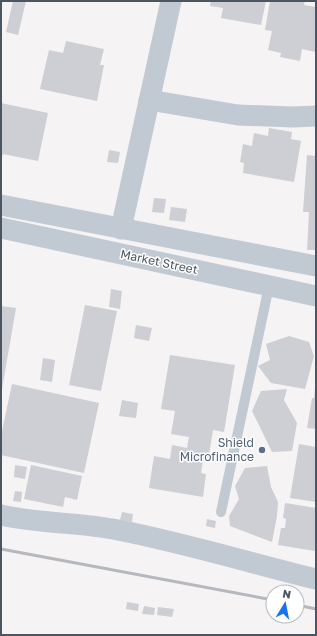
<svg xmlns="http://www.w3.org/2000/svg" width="317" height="636" font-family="'Golos Text',sans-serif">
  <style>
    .building { fill: #cdcfd5 }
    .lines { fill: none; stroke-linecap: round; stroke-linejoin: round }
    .service { stroke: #c1cad2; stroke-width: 10 }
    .minor { stroke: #c1cad2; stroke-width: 21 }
    .rail { stroke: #b5b8bd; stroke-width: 3 }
    .service-dot { fill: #5c6f8a; stroke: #fff; stroke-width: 1.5 }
    .labels { text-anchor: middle; stroke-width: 3; stroke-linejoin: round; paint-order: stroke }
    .street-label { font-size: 12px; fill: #4a5661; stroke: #fff }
    .service-label { font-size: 12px; fill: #4e5e75; stroke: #fff; text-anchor: end }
  </style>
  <rect width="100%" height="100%" fill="#f5f3f3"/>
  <g class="building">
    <polygon points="13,1 26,1 18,35 6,32"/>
    <polygon points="211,1 266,1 261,25 221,18 223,8 210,6"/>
    <polygon points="270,1 305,1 304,5 316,7 315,52 302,49 300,61 280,57 281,53 268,50 272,31 265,30"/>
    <polygon points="66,41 104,49 100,65 104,65 97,101 40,89 49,50 63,53"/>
    <polygon points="1,103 48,113 38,161 3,154 1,160"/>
    <polygon points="269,128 292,132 291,139 301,141 294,182 243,173 244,163 240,162 243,144 252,146 254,133 268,136"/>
    <polygon points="109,150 120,152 118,163 107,162"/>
    <polygon points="307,155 316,156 316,250 307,250 309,212 303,212"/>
    <polygon points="154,198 166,199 164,213 152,212"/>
    <polygon points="171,207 187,209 185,222 169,220"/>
    <polygon points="111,289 122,291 120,309 109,307"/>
    <polygon points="85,305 117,311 101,391 69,385"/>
    <polygon points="1,306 16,308 2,389 1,389"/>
    <polygon points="136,325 152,328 149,341 134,338"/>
    <polygon points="289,336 309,342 314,356 305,389 271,383 258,366 270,360 266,344"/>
    <polygon points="170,355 235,365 224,432 213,430 208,461 203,461 201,473 206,474 203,497 149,488 154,456 170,459 172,445 187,448 189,437 171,434 175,411 161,409"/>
    <polygon points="43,358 55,360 52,382 40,380"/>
    <polygon points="12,384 99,403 84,473 1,455 1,436"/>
    <polygon points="315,388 316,388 316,429 307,428 312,398 314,398"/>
    <polygon points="287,389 284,400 297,423 292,451 272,452 252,411 261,391"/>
    <polygon points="122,400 138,403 136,418 119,416"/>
    <polygon points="299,444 316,447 316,502 290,498"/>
    <polygon points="15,465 27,467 25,479 14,477"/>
    <polygon points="31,465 82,476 77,500 65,497 63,507 24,499"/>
    <polygon points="267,466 271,487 278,502 277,516 272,542 230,526 229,516 239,499 235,486 245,468"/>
    <polygon points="15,491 22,492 21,502 13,501"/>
    <polygon points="285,503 316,508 315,551 278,545 281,528 285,528 286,519 283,518"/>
    <polygon points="122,512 133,514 132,522 120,520"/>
    <polygon points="207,519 216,521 215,528 206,526"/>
    <polygon points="127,602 139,604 138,611 126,609"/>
    <polygon points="144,606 155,608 154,615 142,614"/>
    <polygon points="158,607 174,609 172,617 157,615"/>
  </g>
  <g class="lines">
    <polyline class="service" points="221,512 269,286"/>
    <g class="minor">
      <polyline points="149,100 238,115 293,117 316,116"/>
      <polyline points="1,205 316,266"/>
      <polyline points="1,228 316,296"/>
      <polyline points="121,229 171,1"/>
      <path d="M1 515C39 524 80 522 118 530 185 543 250 563 316 579"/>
    </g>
    <g class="rail">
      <polyline points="1,549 273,600"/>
      <polyline points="297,605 316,609"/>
    </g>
  </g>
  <circle class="service-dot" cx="262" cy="450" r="4"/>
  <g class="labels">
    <g class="street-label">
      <text transform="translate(159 262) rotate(12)" y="4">Market Street</text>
    </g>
    <g class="service-label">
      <text x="254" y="447">Shield<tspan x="254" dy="14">Microfinance</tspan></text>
    </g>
  </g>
  <rect width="317" height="636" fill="none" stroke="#4a5661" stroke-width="4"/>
  <g transform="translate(285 604) rotate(10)"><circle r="19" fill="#ffffff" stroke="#b7bbc0"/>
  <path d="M0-3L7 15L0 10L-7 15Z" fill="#1a73e8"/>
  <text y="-6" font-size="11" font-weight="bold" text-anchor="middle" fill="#4a5661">N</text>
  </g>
</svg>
